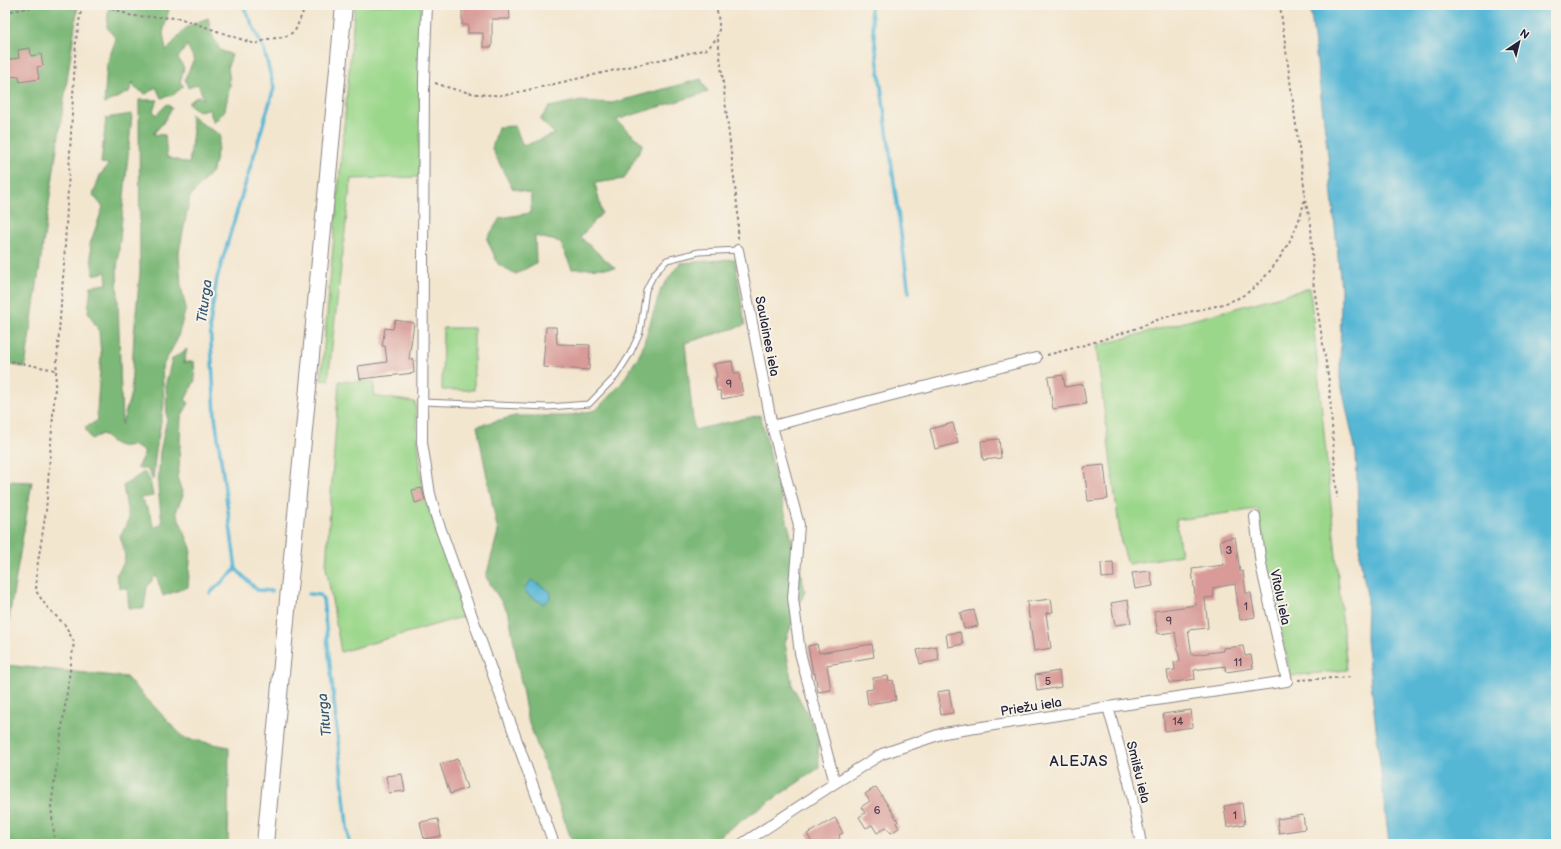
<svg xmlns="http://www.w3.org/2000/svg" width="1561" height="849" font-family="'Balsamiq Sans',sans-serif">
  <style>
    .green { fill: #9bd78b; stroke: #5e7c63 }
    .forest { fill: #7cb877; stroke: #4f6d59 }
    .water { fill: #57b7d5; stroke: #3c6c88 }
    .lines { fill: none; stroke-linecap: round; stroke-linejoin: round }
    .stream { stroke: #57b7d5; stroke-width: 3.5 }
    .building { fill: #d89b97 }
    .lane-casing { stroke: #8a8485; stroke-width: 7 }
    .street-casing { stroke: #8a8485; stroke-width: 12 }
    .primary-casing { stroke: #8a8485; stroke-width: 18 }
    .path { stroke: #8a8485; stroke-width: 2; stroke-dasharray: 3 3; stroke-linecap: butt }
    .lane { stroke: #fff; stroke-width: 5 }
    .street { stroke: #fff; stroke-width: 10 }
    .primary { stroke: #fff; stroke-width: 16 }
    .labels { text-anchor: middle; stroke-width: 4; stroke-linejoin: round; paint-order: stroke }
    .number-label { font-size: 11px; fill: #504052 }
    .street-label { font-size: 13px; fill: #22223b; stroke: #f7f3e8 }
    .water-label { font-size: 14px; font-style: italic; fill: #355671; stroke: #f7f3e8 }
    .quarter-label { font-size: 15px; letter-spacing: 1px; fill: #22223b; stroke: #f7f3e8 }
  </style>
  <rect width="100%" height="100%" fill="#f7f3e8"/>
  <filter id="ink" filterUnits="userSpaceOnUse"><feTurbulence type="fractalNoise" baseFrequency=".025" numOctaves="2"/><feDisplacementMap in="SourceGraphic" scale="8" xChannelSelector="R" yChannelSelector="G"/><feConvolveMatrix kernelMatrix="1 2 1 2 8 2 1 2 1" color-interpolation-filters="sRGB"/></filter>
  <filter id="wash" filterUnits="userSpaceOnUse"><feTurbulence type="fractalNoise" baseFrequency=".012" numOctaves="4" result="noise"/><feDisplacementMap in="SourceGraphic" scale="16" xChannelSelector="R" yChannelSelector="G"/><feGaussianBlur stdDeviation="0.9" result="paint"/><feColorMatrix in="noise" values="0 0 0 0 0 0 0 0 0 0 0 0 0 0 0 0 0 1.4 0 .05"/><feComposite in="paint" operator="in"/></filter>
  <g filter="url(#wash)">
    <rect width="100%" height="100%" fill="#f3e6cf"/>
    <g class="green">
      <polygon points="355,5 421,5 419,177 351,179 328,381 321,380"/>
      <polygon points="1310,288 1347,670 1291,676 1268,574 1258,509 1176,520 1181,555 1128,564 1121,542 1096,346"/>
      <polygon points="443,328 474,328 474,390 442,390"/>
      <polygon points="339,381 374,382 374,396 415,402 422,488 465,616 341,652 326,566"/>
    </g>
    <g class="forest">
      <polygon points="5,5 78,5 25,367 5,364"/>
      <path d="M109 5H170L163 33 166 51C172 46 175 40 180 34 187 25 198 22 208 18L211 33 220 50 232 55 228 66 230 85 225 110 214 123 209 109 198 111 188 103 198 96 204 99 198 84 188 88 185 79 194 59 187 45 178 58 184 68 180 82 184 86 173 95 161 98 156 87 146 94 135 88 133 82 129 92 104 104 107 64 116 39 107 27Z"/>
      <polygon points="701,79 708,92 616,120 643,144 624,179 595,183 602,213 580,237 615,268 572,269 560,242 535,236 536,263 516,274 498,264 487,239 500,218 530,213 531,194 512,188 492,149 498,127 515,126 523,146 555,134 540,120 549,107 577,101 612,103"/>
      <path d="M139 100H158L153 110 156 115 167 104 172 108 163 123 153 134 165 135 167 157 189 164 193 131 190 114 205 126 221 135 213 170 190 197 179 252 181 287 186 308 177 340 162 367 164 404 155 457 153 480 147 469 137 468 145 452 132 445C118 449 113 443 102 434L91 439 85 428 98 420 97 411 101 355 99 331 88 312 91 286 107 284 106 272 93 275 90 244 103 207 93 195 100 175 109 164 101 163 106 118 132 114 117 270 122 425 131 393 134 334 140 272Z"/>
      <polygon points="735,259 745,325 685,343 694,430 760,415 805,591 785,642 792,685 818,734 819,768 707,844 573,844 527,717 509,614 486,577 498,532 477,426 515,416 567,416 596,410 621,384 641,352 661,289 680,263"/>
      <path d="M187 349 184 363 194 361 195 380 185 400 189 403 181 417 179 469 177 477 183 495 176 512 191 548 188 587 163 596 156 575 147 587 144 608H129L127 588H120L116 575C128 560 126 554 120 536L129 520 123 486 144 472 150 480 153 496 141 498 149 512 154 528 162 524 158 487 160 452 167 419 166 383 172 359Z"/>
      <polygon points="5,481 32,482 5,642"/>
      <polygon points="5,665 126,677 184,738 229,747 228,844 5,844"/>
    </g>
    <g class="water">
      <polygon points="1310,5 1556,5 1556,844 1389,844 1366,639 1367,595 1360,558 1356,452 1340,379 1341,288 1328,155"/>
      <polygon points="531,580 551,592 550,598 544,604 528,595 524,589"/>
    </g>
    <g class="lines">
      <g class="stream">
        <polyline points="243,5 264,50 274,88 217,278 210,324 215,416 236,569 257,590 272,591"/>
        <polyline points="870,5 909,293"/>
        <polyline points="210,593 236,569"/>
        <polyline points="309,594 320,595 323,599 349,844"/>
      </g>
    </g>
    <g id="blocks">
      <g class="building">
        <polygon points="462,5 509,5 510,19 492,19 492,47 483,47 483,33 468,33 468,25 462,25"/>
        <polygon points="30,48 31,56 41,54 43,66 37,67 39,79 20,82 19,76 9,77 6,60 19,58 18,50"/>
        <polygon points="395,320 414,323 409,359 413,359 414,373 360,379 358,366 387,362 385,346 382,346 385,328 393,329"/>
        <polygon points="546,327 556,327 557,344 590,345 589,370 543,367"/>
        <polygon points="732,361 734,373 739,373 743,395 722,399 720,390 717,391 715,378 717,377 714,364"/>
        <polygon points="1063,375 1065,387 1083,384 1086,404 1053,409 1048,377"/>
        <polygon points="953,423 958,443 935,449 930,429"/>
        <polygon points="999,439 1001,458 983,460 981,441"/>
        <polygon points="1104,465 1108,499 1088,501 1084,467"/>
        <polygon points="422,488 425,500 415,503 412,490"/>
        <polygon points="1235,537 1240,572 1243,571 1246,593 1251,593 1255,617 1240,620 1235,584 1213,588 1214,597 1205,598 1208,628 1188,630 1192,655 1223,651 1223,648 1243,646 1245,656 1251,655 1253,668 1226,672 1225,666 1194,670 1195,679 1169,683 1167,671 1175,670 1174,662 1180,661 1175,632 1158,634 1154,611 1196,605 1192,569 1224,565 1220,540"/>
        <polygon points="1113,562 1114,577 1102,578 1101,563"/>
        <polygon points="1150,571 1153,586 1135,589 1132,573"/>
        <polygon points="1051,599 1053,612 1046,613 1051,648 1034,651 1027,602"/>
        <polygon points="1128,600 1131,623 1115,625 1111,603"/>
        <polygon points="974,610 978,626 964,629 960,613"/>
        <polygon points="960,632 963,644 948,647 946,634"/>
        <polygon points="817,644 819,653 872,644 874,657 827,665 831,690 818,692 815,673 813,673 808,646"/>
        <polygon points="936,646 939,660 920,664 917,650"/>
        <polygon points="1059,671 1061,687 1037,691 1035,675"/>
        <polygon points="888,676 889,681 893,680 896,700 868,704 866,690 873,689 873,678"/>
        <polygon points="949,690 953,713 941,715 937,692"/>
        <polygon points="1191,710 1193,727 1165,731 1163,714"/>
        <polygon points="458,759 467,788 450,794 440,764"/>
        <polygon points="402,774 405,791 389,793 386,776"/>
        <polygon points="876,787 898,821 896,823 899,828 891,833 886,827 877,833 872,825 866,828 859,817 865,813 861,807 870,801 865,794"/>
        <polygon points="1242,803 1245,824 1227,827 1224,806"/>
        <polygon points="1303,815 1305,829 1279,833 1277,819"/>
        <polygon points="835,818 843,833 839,835 840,838 831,844 813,844 807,834"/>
        <polygon points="438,819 441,836 424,839 420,822"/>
      </g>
    </g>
  </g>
  <g filter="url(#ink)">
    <use href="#blocks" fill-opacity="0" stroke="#8a8485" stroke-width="1"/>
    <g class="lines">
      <defs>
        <polyline id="lane" points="423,402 548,407 589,404 616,376 630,354 640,332 646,290 654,274 667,260 699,252 738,250"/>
        <g id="street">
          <polyline points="427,5 424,79 422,442 430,494 437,519 554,844"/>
          <polyline points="738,250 772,426 799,525 793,598 800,653 835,783"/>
          <polyline points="772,426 1036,358"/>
          <polyline points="1108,707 1129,782 1141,844"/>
          <polyline points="742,844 835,783 882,754 944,733 1108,707 1287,681 1261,565 1255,517"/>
        </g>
        <polyline id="primary" points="265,844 344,5"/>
      </defs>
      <use href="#lane" class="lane-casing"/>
      <use href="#street" class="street-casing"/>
      <use href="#primary" class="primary-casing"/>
      <g class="path">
        <polyline points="5,12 35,7 104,5 132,16 179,18 255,44 268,39 285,37 295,31 306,5"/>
        <polyline points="718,39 738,213 738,241"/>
        <path d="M435 83C460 92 479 96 506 95L707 49C724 33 719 26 716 5"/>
        <polyline points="1305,200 1311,223 1313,281 1329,382 1337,498"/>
        <path d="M1047 355C1075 348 1103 340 1131 330 1142 327 1152 321 1163 318 1186 311 1214 309 1236 299 1269 285 1303 228 1305 193L1280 5"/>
        <polyline points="5,360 55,370"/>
        <polyline points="1298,680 1352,677"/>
        <polyline points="55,844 51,806 74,642 65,625 46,606 36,591 37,568 46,511 64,264 76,40 82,5"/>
      </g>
      <use href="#lane" class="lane"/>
      <use href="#street" class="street"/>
      <use href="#primary" class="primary"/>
    </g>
  </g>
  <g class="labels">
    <g class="number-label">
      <text x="729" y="388">9</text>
      <text x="1229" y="554">3</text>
      <text x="1246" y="610">1</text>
      <text x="1169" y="625">9</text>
      <text x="1238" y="666">11</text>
      <text x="1048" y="685">5</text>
      <text x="1178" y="725">14</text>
      <text x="877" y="814">6</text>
      <text x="1235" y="819">1</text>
    </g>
    <g class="street-label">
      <text transform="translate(768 336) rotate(79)" y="5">Saulaines iela</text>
      <text transform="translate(1281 597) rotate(78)" y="5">Vītolu iela</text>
      <text transform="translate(1031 706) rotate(-9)" y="5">Priežu iela</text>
      <text transform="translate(1139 772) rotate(76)" y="5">Smilšu iela</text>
    </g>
    <g class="water-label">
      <text transform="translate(204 301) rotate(-82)" y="5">Titurga</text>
      <text transform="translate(324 715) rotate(-96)" y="5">Titurga</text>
    </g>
    <g class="quarter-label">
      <text x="1079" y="766">ALEJAS</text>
    </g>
  </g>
  <rect width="1561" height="849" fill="none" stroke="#f7f3e8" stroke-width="20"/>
  <g transform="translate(1519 42) rotate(35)" stroke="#f7f3e8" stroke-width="3" paint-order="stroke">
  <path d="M0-3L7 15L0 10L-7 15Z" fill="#22223b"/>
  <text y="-6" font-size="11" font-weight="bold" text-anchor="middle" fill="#22223b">N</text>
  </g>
</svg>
